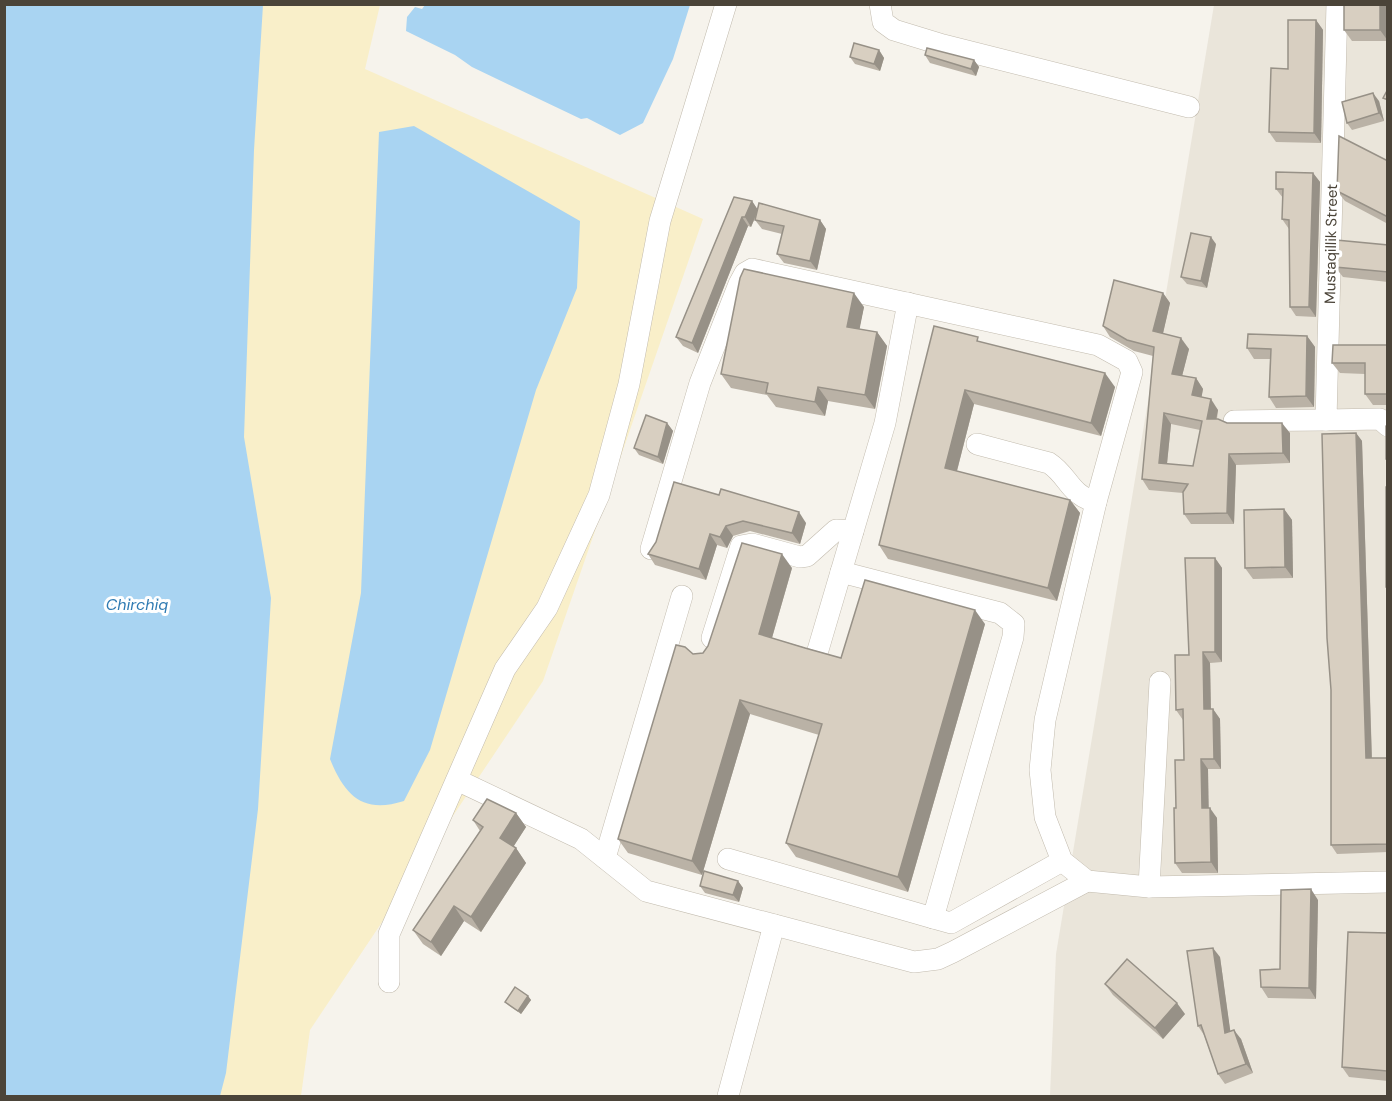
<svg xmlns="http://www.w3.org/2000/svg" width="1392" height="1101" font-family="'DM Sans',sans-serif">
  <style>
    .residential { fill: #eae5da }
    .sand { fill: #f9efc9 }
    .water { fill: #a9d4f2 }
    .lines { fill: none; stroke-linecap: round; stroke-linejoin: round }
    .minor-casing { stroke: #c2bbae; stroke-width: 22 }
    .minor { stroke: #fff; stroke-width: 21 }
    .wall { fill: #bab2a6; fill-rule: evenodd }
    .shaded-wall { fill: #979187 }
    .building { fill: #d8cfc1; stroke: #979187; stroke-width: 1.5; fill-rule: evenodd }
    .labels { text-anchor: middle; stroke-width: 6; stroke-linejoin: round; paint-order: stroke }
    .street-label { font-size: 15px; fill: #4b4439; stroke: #fff }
    .water-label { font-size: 16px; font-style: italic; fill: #2e7ab2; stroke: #fff }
  </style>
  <rect width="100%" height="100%" fill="#f6f3ec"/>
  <polygon class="residential" points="1214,5 1387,5 1387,1096 1050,1096 1056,954"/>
  <polygon class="sand" points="5,5 380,5 365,69 703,219 543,681 310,1030 301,1096 5,1096"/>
  <g class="water">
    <polygon points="5,4 263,5 254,150 244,437 271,598 258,809 226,1073 220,1096 5,1096"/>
    <polygon points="425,5 425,4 690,5 673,59 643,123 620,135 587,118 581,119 472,67 455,55 406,31 407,17 415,7 422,9"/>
    <path d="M414 126 580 221 577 288 536 390 430 750 404 801C363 814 345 796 330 759L361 593 379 132Z"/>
  </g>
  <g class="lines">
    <defs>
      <g id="minor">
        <polyline points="880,4 883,22 894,30 943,45 1189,107"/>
        <polyline points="1337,4 1326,420 1380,419 1388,426"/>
        <polyline points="1234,421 1326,420"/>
        <path d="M977 444 1049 463C1069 476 1069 495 1096 502"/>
        <polyline points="651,549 700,383 739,284 745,273 752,269 1098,345 1127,361 1132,372 1096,502 1045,720 1040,770 1045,817 1062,861 1087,881 1149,887 1388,882"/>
        <polyline points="841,572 1000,613 1014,624 1013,637 933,918 951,923 1062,861"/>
        <polyline points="712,638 741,546 752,544 800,557 807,556 836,530 853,531"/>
        <polyline points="818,650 885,423 908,303"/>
        <polyline points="457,780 581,839 646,891 914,962 938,959 953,952 1087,881"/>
        <polyline points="605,858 682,596"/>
        <polyline points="728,859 933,918"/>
        <polyline points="1149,887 1160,682"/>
        <polyline points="389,982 389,934 505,669 547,608 599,495 629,384 660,221 726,4"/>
        <polyline points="728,1096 774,925"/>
      </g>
    </defs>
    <use href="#minor" class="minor-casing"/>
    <use href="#minor" class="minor"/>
  </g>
  <g class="wall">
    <polygon points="1388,4 1388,41 1352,41 1344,30"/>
    <polygon points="1316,20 1323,30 1321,143 1276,142 1269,132 1288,69"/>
    <polygon points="879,50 884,58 880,71 855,64 850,57"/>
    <polygon points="925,55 974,60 979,67 976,76 930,63"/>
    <polygon points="1379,101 1384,121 1352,130 1347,123"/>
    <polygon points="1388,161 1388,224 1345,201 1337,191"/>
    <polygon points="1313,173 1320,182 1316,317 1296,316 1290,307 1289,229 1282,219 1283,198 1276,189"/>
    <polygon points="734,197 752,201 757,209 820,220 826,229 817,270 784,263 777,254 782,234 762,229 755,220 756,216 751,227 748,226 698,353 683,346 676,337"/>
    <polygon points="1216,244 1207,288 1187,284 1181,277"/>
    <polygon points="1388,245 1388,282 1343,277 1335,267"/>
    <path d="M1163 293 1170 303 1163 333 1189 349 1182 376 1196 378 1203 389 1201 397 1218 410 1217 419 1227 423 1290 433V463L1236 465 1234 524H1191L1184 514 1183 493 1149 490 1142 479 1153 356 1134 351 1110 337 1103 326ZM1171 424 1200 430 1193 466 1167 464Z"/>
    <polygon points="864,307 859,329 877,332 887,346 875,409 828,401 825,416 776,407 767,395 731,388 721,374"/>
    <polygon points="1307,336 1315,347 1314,407 1276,408 1269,397 1270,359 1254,359 1247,348"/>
    <polygon points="981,342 1115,387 1101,436 974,404 957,471 1070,500 1080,513 1057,601 888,559 879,545"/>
    <polygon points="1388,345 1388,405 1373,405 1365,394 1365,374 1340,373 1332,363"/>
    <polygon points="667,423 673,431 663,464 639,455 634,448"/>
    <polygon points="1356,433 1362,441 1372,758 1388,758 1388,852 1337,854 1331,845"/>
    <polygon points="674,482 806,523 800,544 750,531 733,536 727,548 717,545 706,580 655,565 648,554 656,542"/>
    <polygon points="1284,509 1292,520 1293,578 1253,579 1245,568"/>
    <polygon points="1215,558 1222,568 1222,662 1210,663 1211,709 1213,709 1220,719 1221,769 1208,769 1208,808 1217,818 1218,873 1182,873 1175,863 1176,808 1184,760 1183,720 1176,710"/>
    <polygon points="792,568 772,638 841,658 985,624 908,892 796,857 786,843 819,735 750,714 702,875 628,853 618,839 693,654 703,653"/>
    <polygon points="516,813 526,827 513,847 516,848 526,863 481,932 464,921 441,956 423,944 413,930 480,831 473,820"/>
    <polygon points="738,881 743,888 739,902 705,893 700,886"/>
    <polygon points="1318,900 1316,999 1268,998 1261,987 1280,969"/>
    <polygon points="1388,933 1388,1081 1349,1077 1342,1067"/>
    <polygon points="1220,957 1230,1031 1241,1039 1253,1073 1225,1084 1218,1074 1204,1035 1198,1026"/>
    <polygon points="1105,984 1185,1014 1163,1039 1113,995"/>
    <polygon points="528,996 531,1000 521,1014 508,1005 505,1002"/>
  </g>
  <g class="shaded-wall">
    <polygon points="1380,4 1388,4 1388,41 1380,30"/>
    <polygon points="1316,20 1323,30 1321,143 1314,133"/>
    <polygon points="879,50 884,58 880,71 874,64"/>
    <polygon points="974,60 979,67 976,76 971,69"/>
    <polygon points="1373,93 1379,101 1384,121 1379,113"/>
    <polygon points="1313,173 1320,182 1316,317 1309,307"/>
    <polygon points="752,201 758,210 751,227 745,217"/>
    <polygon points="742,217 748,226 698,353 692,343"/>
    <polygon points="820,220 826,229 817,270 810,261"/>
    <polygon points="1211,237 1216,244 1207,288 1201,281"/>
    <polygon points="854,293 864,307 857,342 847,327"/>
    <polygon points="1163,293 1170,303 1161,342 1153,331"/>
    <polygon points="877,332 887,346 875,409 865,395"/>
    <polygon points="1307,336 1315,347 1314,407 1306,396"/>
    <polygon points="1181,338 1189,349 1180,384 1172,374"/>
    <polygon points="1105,373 1115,387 1101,436 1091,423"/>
    <polygon points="1196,378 1203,389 1200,406 1192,395"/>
    <polygon points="818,387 828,401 825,416 815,402"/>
    <polygon points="965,390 974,404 954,482 945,468"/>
    <polygon points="1211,399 1218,410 1214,430 1207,419"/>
    <polygon points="1164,413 1171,424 1166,473 1159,463"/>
    <polygon points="667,423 673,431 663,464 658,457"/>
    <polygon points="1282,423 1290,433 1290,463 1283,453"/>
    <polygon points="1356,433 1362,441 1372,766 1366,758"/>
    <polygon points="1229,454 1236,465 1234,524 1227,513"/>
    <polygon points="1070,500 1080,513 1057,601 1048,588"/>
    <polygon points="1284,509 1292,520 1293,578 1285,567"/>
    <polygon points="799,512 806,523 800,544 792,533"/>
    <polygon points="726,526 733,536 727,548 720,537"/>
    <polygon points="710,534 717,545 706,580 699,569"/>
    <polygon points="782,554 792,568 769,648 759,634"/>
    <polygon points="1215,558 1222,568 1222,662 1215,652"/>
    <polygon points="975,610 985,624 908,892 898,877"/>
    <polygon points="1203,652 1210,663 1211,719 1204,709"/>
    <polygon points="740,700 750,714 702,875 692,861"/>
    <polygon points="1213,709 1220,719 1221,769 1214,759"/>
    <polygon points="1201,759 1208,769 1209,818 1202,808"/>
    <polygon points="1210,808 1217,818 1218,873 1211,862"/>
    <polygon points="516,813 526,827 510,852 500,838"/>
    <polygon points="516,848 526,863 481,932 471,917"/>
    <polygon points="738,881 743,888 739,902 733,895"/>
    <polygon points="1311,889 1318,900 1316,999 1309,988"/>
    <polygon points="454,906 464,921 441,956 431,942"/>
    <polygon points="1213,948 1220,957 1232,1043 1225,1033"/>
    <polygon points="528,996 531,1000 521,1014 518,1011"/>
    <polygon points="1177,1003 1185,1014 1163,1039 1155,1028"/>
    <polygon points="1234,1030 1241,1039 1253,1073 1246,1064"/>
  </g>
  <g class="building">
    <rect x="1344" y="4" width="36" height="26"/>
    <polygon points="1288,20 1316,20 1314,133 1269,132 1271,68 1288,69"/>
    <polygon points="854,43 879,50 874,64 850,57"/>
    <polygon points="927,48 974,60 971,69 925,55"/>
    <polygon points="1388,89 1388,100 1383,98"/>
    <polygon points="1373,93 1379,113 1347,123 1342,102"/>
    <polygon points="1339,136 1388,161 1388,217 1337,191"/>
    <polygon points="1276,172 1313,173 1309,307 1290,307 1289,220 1282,219 1283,189 1276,189"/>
    <polygon points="734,197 752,201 745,217 742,217 692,343 676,337"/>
    <polygon points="759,203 820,220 810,261 777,254 784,226 755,220"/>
    <polygon points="1191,233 1211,237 1201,281 1181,277"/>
    <polygon points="1336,240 1388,245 1388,272 1335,267"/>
    <polygon points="744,269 854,293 847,327 877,332 865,395 818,387 815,402 766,393 768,383 721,374 740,278"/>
    <path d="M1114 280 1163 293 1153 331 1181 338 1172 374 1196 378 1192 395 1211 399 1207 419H1218L1227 423H1282L1283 453 1229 454 1227 513 1184 514 1183 492 1188 484 1142 479 1154 347 1127 340 1103 326ZM1164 413 1202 421 1193 466 1159 463Z"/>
    <polygon points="934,326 978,337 977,341 1105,373 1091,423 965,390 945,468 1070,500 1048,588 879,545"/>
    <polygon points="1248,334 1307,336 1306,396 1269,397 1271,349 1247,348"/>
    <polygon points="1333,345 1388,345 1388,394 1365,394 1365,363 1332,363"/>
    <polygon points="646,415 667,423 658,457 634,448"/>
    <polygon points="1388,424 1388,459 1386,459 1386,426"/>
    <polygon points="1356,433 1366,758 1388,758 1388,844 1331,845 1331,690 1327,638 1322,434"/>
    <polygon points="674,482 719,495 721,489 799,512 792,533 743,521 726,526 720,537 710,534 699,569 648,554 656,542"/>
    <rect x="1386" y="487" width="2" height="100"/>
    <polygon points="1284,509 1285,567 1245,568 1244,510"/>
    <polygon points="742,543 782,554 759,634 805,648 841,658 865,580 975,610 898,877 786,843 822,724 740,700 692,861 618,839 676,645 685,647 693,654 703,653 708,646"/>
    <polygon points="1185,558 1215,558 1215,652 1203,652 1204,709 1213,709 1214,759 1201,759 1202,808 1210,808 1211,862 1175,863 1174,808 1176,808 1175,760 1184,760 1183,709 1176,710 1175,655 1189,655"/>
    <polygon points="487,799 516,813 500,838 516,848 471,917 454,906 431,942 413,930 483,827 473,820"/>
    <polygon points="704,871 738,881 733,895 700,886"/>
    <polygon points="1311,889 1309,988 1261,987 1260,970 1280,969 1281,890"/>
    <polygon points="1348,932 1388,933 1387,1071 1342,1067"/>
    <polygon points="1213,948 1225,1033 1234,1030 1246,1064 1218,1074 1201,1025 1198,1026 1187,951"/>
    <polygon points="1127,959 1177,1003 1155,1028 1105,984"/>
    <polygon points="515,987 528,996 518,1011 505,1002"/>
  </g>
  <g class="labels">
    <g class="street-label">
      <text transform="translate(1331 244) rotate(-89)" y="5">Mustaqillik Street</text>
    </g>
    <g class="water-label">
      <text x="137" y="610">Chirchiq</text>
    </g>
  </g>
  <rect width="1392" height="1101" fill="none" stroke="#4b4439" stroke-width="12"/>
</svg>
